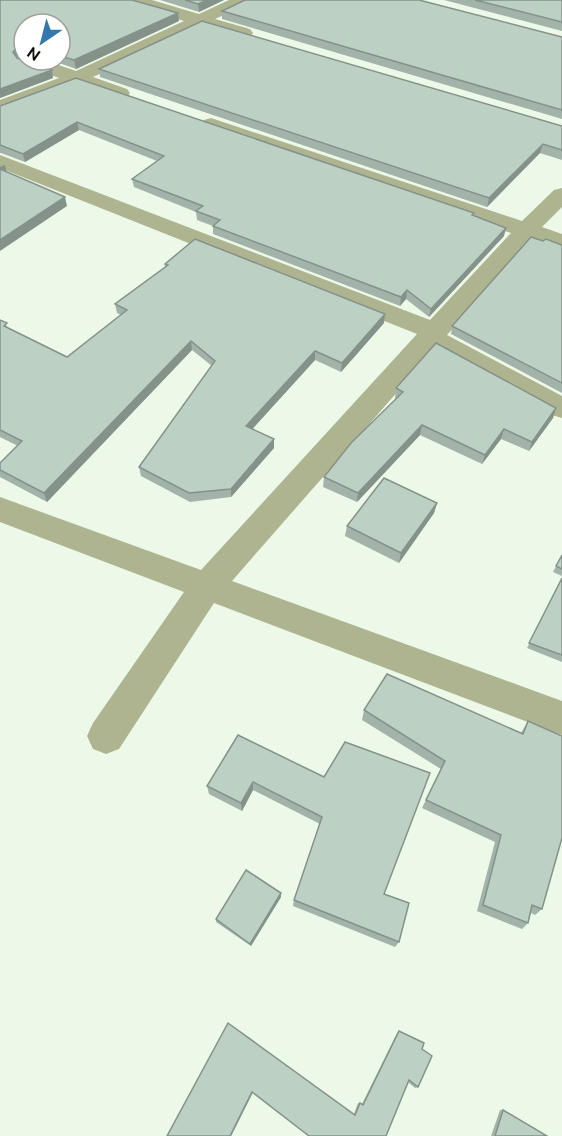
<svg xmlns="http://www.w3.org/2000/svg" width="562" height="1136" font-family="Ubuntu,sans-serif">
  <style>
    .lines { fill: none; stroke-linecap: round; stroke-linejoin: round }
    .minor { fill: #aeb490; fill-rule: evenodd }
    .wall { fill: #a3b3a9 }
    .shaded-wall { fill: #849289 }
    .building { fill: #bdd0c4; stroke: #849289; stroke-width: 1.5 }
  </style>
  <rect width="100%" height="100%" fill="#edf9e8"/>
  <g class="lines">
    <g class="minor">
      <polygon points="126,0 152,0 199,14 229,0 250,0 248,4 215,19 250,29 253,33 250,37 244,38 201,26 93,77 127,89 130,93 127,97 113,97 77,84 0,113 0,100 59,78 20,64 17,60 20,56 24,55 24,60 44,60 76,71 184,21 128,4"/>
      <polygon points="211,118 522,221 554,190 562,188 562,207 542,227 562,234 562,249 531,239 447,335 562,396 562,418 552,415 434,350 232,581 562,701 562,735 214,603 119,749 106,754 93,749 87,736 93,723 184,592 0,522 0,497 201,570 417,334 0,168 0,155 430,320 511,233 204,128 201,124 204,120"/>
    </g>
  </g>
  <g class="wall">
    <polygon points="0,0 179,21 76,69 51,60 60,60 60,24 24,24 24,53 19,54 17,57 53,78 0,98"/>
    <polygon points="160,0 224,0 199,12"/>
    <polygon points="444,0 562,0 562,31"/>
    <polygon points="222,11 562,37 562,119 222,19"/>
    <polygon points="99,69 562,126 562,160 540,153 487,207 100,77"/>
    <polygon points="76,78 474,216 504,236 429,317 406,299 400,306 213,234 213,226 197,220 196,212 134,187 132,179 157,161 79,130 25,162 1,153 0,153 0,106"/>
    <polygon points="543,241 562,245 562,393 451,334 452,326"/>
    <polygon points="165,264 384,323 341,372 315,360 252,429 274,448 231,497 190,502 141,476 139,467 212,366 192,350 47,502 0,477 0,463 18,446 0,437 0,320 9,328 67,357 121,315 117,313 115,304 165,267"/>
    <polygon points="396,388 553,418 529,451 501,439 482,464 420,435 357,502 323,487 324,477 396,399 395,398"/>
    <polygon points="437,503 434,513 399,563 345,536 347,526"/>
    <polygon points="562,555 562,576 553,572"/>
    <polygon points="562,578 562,662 527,648"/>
    <polygon points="364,710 521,733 528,721 542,909 535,915 531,913 528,923 522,929 477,911 495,842 422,808 441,769 362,720"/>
    <polygon points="324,777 384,894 399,942 395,947 293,906 294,900 320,824 253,790 242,811 209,794 207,786"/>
    <polygon points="281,897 251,946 216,922 216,919"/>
    <polygon points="228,1023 354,1114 358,1103 360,1103 362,1104 397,1033 399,1031 422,1049 418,1087 415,1088 408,1082 386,1136 253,1092 231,1136 167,1136"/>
    <polygon points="500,1110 503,1110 547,1136 491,1136"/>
  </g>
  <g class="shaded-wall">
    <polygon points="207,0 224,0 199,12 198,4"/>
    <polygon points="178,13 179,21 76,69 74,60"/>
    <polygon points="23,45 24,53 19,54 15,60 13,52 18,46"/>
    <polygon points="52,70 53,78 0,98 0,89"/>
    <polygon points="77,122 79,130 25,162 23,154"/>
    <polygon points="543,144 540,153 487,207 489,198"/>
    <polygon points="5,165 7,173 0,175 0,167"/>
    <polygon points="65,197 67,206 0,251 0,240"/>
    <polygon points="506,228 504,236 429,317 431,309"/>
    <polygon points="407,290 406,299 400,306 401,297"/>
    <polygon points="385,314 384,323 341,372 342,363"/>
    <polygon points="191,341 192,350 47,502 44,493"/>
    <polygon points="315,351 315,360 247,435 246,426"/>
    <polygon points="556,408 553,418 529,451 532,442"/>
    <polygon points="422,425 420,435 357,502 358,493"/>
    <polygon points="504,429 501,439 482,464 485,455"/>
    <polygon points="274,439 274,448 231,497 231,489"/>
    <polygon points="437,503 434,513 399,563 401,553"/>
    <polygon points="253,782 253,790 242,811 241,803"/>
    <polygon points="281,893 281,897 251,946 250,944"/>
    <polygon points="252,1092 253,1092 231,1136 230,1136"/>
  </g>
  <g class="building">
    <polygon points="0,0 132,0 178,13 74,60 60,56 60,24 24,24 24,48 23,45 18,46 13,52 17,58 52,70 0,89"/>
    <polygon points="185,0 207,0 198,4"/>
    <polygon points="245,0 419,0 562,37 562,110 222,11"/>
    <polygon points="475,0 562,0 562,22"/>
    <polygon points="202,21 562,126 562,150 543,144 489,198 99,69"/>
    <polygon points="76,78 474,213 472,215 506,228 431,309 407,290 401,297 213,226 220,220 196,211 203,206 132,179 164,156 77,122 23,154 0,145 0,106"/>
    <polygon points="0,169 65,197 0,240"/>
    <polygon points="531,237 543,241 546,239 562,245 562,383 452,326"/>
    <polygon points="195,239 385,314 342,363 315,351 246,426 274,439 231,489 189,493 139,467 215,361 191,341 44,493 0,470 0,463 22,441 0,430 0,320 7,323 4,326 67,357 127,310 115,304 168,265 165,264"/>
    <polygon points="436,343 556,408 532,442 504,429 485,455 422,425 358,493 324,477 351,443 403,392 396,388"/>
    <polygon points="384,478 437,503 401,553 347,526"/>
    <polygon points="562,555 562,569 556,566"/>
    <polygon points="562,578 562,655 529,643"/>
    <polygon points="387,674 523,734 528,721 562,736 562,838 542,909 532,905 528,923 483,905 501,835 426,800 445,761 364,710"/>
    <polygon points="238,735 324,777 345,742 430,773 384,894 409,903 399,942 294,900 322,817 253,782 241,803 207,786"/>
    <polygon points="246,870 281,893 250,944 216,919"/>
    <polygon points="228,1023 355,1115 360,1103 363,1105 399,1031 424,1043 422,1049 432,1056 418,1087 409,1080 386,1136 309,1136 252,1092 230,1136 167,1136"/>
    <polygon points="503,1110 547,1136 495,1136"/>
  </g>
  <g transform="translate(42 42) rotate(215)"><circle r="28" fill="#ffffff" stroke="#9e9f9d" stroke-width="1.5"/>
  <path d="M0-4.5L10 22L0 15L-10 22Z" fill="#3378ad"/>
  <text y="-9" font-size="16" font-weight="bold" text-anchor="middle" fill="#0c100a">N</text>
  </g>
</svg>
